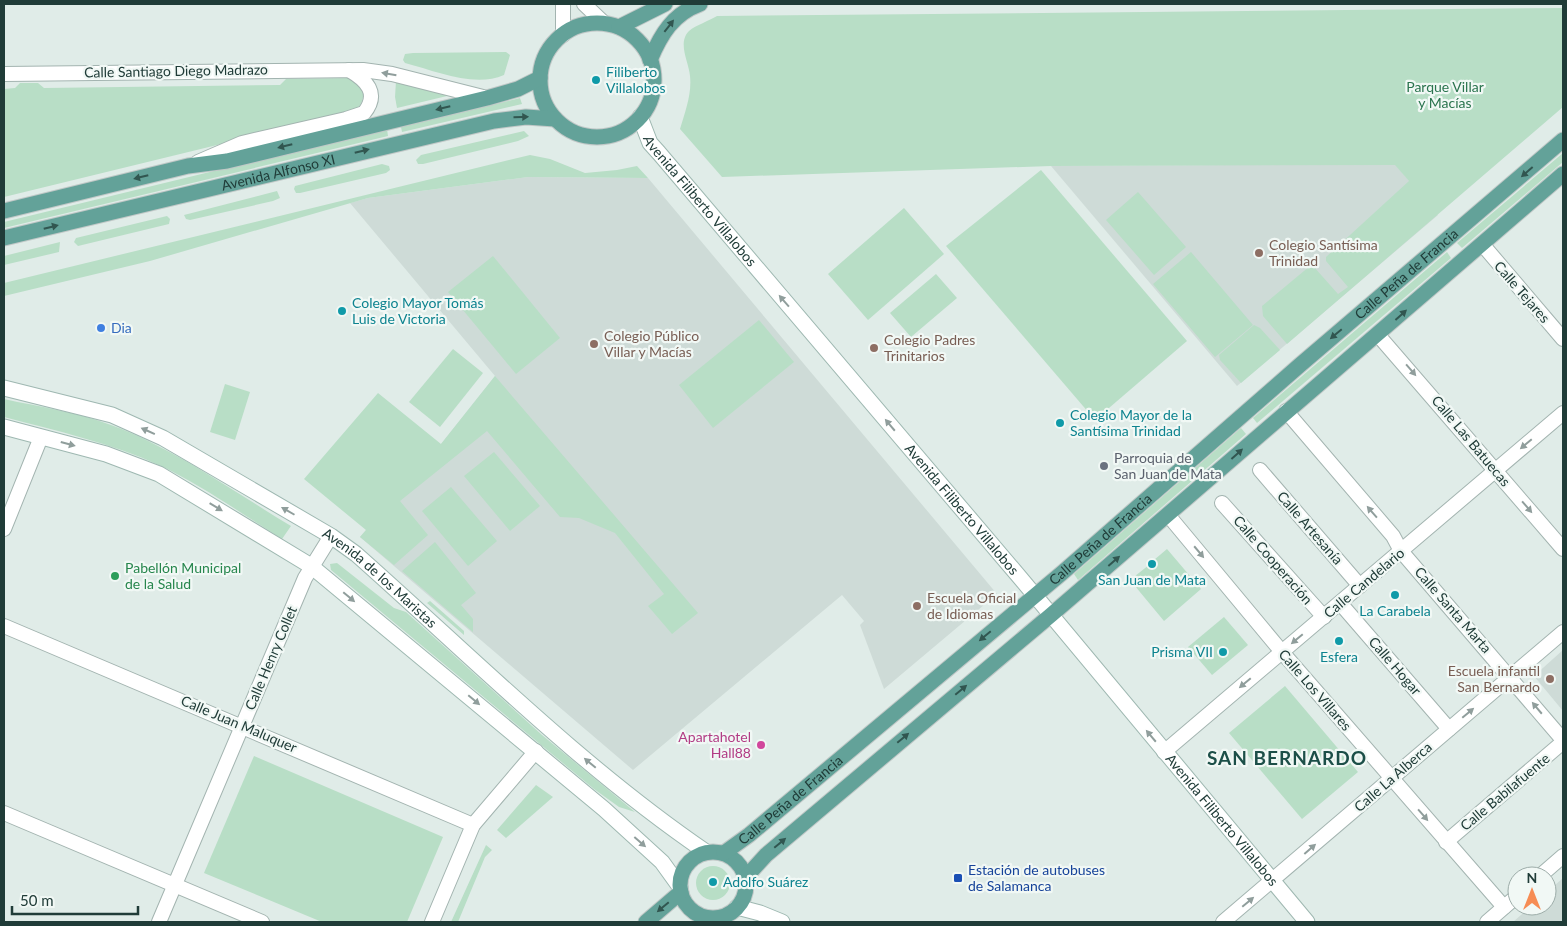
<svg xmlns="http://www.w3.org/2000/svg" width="1567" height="926" font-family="Lato,sans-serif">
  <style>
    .built { fill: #cedbd7 }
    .green { fill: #b8dec6 }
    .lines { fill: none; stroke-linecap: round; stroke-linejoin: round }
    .minor-casing { stroke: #a3b4b0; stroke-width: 16 }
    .secondary-casing { stroke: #9eb8b1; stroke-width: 17 }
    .primary-casing { stroke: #c1c8c7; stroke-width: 17 }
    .minor { stroke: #fff; stroke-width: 14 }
    .secondary { stroke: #fff; stroke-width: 15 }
    .primary { stroke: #63a299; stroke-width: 15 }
    .oneway { fill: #315650 }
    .oneway2 { fill: #909e9c }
    .culture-dot { fill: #0f9aa8; stroke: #f1f8f5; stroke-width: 2 }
    .education-dot { fill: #8d6e63; stroke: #f1f8f5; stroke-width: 2 }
    .shop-dot { fill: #3f7fe0; stroke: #f1f8f5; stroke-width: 2 }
    .worship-dot { fill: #6b7280; stroke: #f1f8f5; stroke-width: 2 }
    .leisure-dot { fill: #2e9e5b; stroke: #f1f8f5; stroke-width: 2 }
    .hotel-dot { fill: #d1479c; stroke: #f1f8f5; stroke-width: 2 }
    .transit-dot { fill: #1a4fb4; stroke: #f1f8f5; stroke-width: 2 }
    .labels { text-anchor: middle; stroke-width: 4.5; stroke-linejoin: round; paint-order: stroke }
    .street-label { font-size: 14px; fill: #203c38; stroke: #f1f8f5 }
    .culture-label { font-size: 14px; fill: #0d838f; stroke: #f1f8f5; text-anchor: start }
    .park-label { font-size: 14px; fill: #2a744e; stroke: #f1f8f5 }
    .education-label { font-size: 14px; fill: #785e54; stroke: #f1f8f5; text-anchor: start }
    .shop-label { font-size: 14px; fill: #366cbe; stroke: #f1f8f5; text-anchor: start }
    .worship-label { font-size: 14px; fill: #5b616d; stroke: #f1f8f5; text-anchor: start }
    .leisure-label { font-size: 14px; fill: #27864d; stroke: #f1f8f5; text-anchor: start }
    .hotel-label { font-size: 14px; fill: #b23c85; stroke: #f1f8f5; text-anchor: end }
    .transit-label { font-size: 14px; fill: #164399; stroke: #f1f8f5; text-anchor: start }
    .district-label { font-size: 19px; font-weight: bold; letter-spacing: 1px; fill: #1c4f48; stroke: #f1f8f5 }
  </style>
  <rect width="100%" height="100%" fill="#e0ece8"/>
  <g class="built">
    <polygon points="1395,164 1438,215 1237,386 1051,166"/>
    <polygon points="528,177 648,178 997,594 884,689 860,625 864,621 842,595 633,770 360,537 441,444 495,376 350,203 368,198"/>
    <polygon points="1563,650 1563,711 1534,676"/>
    <polygon points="1563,878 1563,922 1513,922 1531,906 1547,906 1547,892"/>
  </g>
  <g class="green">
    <path d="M1563 8V107L1287 344 1263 316 1262 306 1310 266 1314 267 1338 294 1348 287 1326 261V257L1409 181 1395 165 1051 166 722 177 680 129C685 112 692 94 690 76 689 62 677 43 689 31 696 25 709 21 717 16Z"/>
    <path d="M506 52 510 55 504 75C474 88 436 71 405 63L403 60 405 54 413 53Z"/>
    <path d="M349 78C366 84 368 102 353 112L4 197V89L15 88 20 83H38L44 88 280 85 286 79Z"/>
    <polygon points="396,81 447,94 447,96 397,108 395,97"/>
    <polygon points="520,98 522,104 402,132 401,127"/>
    <polygon points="387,129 388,136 4,228 4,222"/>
    <polygon points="524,131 529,136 518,141 423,164 418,164 416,160 421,155"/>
    <polygon points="1563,153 1563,162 1462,248 1457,243"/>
    <polygon points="530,155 550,159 585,173 617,170 637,166 648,178 528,177 368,198 150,261 4,296 4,283"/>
    <polygon points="382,164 389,166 390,170 386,173 300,193 296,193 294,189 295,186"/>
    <polygon points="1041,170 1187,341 1095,420 946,246"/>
    <polygon points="277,191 280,198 273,201 190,220 186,219 184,215"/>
    <polygon points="1138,192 1186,247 1154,275 1106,220"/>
    <polygon points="904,208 944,254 868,320 828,274"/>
    <polygon points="167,216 170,219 169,224 78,246 74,242 76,238"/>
    <polygon points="60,242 59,252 4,265 4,256"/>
    <polygon points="1191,252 1253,325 1215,357 1153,284"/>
    <polygon points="1447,252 1451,258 1257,423 1253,418"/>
    <polygon points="493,256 560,338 516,374 448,292"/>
    <polygon points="936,274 957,298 911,337 890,313"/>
    <polygon points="759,320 794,362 713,428 679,385"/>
    <polygon points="1254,325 1260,328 1280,350 1241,383 1220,360 1219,355"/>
    <polygon points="453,349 483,373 440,427 409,402"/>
    <polygon points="495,376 698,613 672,634 648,606 664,594 615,533 579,518 560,517 487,431 400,501 428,535 394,565 360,537 366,530 304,479 378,393 441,444"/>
    <polygon points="225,384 250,392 235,440 210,432"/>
    <path d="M4 399C40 407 77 412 111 425 174 448 234 492 291 526L282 539C242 514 203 486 161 466 111 443 57 431 4 417Z"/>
    <polygon points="1241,428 1246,434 1078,580 1074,574"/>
    <polygon points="494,452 540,506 510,531 464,476"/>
    <polygon points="451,487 497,541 468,566 422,511"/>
    <polygon points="435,542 476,593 461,605 473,619 473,632 402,571"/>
    <polygon points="1167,549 1201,589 1164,621 1130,580 1149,565 1151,568 1157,564 1154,560"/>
    <polygon points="337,563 394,608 406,612 542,735 635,812 619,807 594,789 331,570 330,564"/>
    <polygon points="430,601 464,631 464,635 427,603"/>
    <polygon points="1224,617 1248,645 1212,675 1188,647"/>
    <polygon points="1285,686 1358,772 1302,819 1229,733"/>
    <polygon points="254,756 443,837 407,922 322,922 204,873"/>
    <polygon points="536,785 553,797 506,838 497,830"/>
    <polygon points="486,845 492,850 485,857 458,922 451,922"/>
    <circle cx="713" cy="883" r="17"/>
  </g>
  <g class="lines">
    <defs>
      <g id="minor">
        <polyline points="563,4 563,35"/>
        <polyline points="584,4 604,23"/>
        <polyline points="4,74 363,70 392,74 487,98"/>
        <path d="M198 162 242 143 346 119 364 113C380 93 366 80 349 70"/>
        <polyline points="1482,244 1563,339"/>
        <polyline points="1378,335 1563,549"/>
        <polyline points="1286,411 1393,536 1401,551 1563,740"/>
        <polyline points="1260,470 1360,586"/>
        <polyline points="1222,503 1324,617"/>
        <polyline points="1168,515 1282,652 1504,907"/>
        <polyline points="4,529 41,437"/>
        <polyline points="1340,603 1449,729"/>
        <polyline points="4,626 473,825"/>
        <polyline points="1164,752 1563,413"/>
        <polyline points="4,813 262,922"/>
        <polyline points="1446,842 1563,742"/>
        <polyline points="1540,876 1563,856"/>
        <polyline points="159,922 305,578 331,536"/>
        <polyline points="432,922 473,825 536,751"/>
        <polyline points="1223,922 1563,632"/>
        <polyline points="1487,922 1517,896"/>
      </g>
      <g id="secondary">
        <path id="s1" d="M640 117 650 143 659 153 1022 580 1307 922"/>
        <path id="s2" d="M4 388 112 415 163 438 331 536 356 554C470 655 580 766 706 852"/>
        <polyline points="4,427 106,454 159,474 311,566 604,809 662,862 680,887"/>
        <polyline points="737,907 760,913 782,922"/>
      </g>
      <g id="primary">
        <circle cx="597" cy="80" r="57"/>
        <polyline points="619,27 665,4"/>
        <path d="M650 60C661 34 673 14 700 4"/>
        <polyline points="4,211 188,166 227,161 487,98 518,89 540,78"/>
        <path id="s3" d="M4 238 494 121 526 117 555 119"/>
        <circle cx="713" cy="885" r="33"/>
        <path id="s4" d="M724 853 749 835 1062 573 1300 365 1563 140"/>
        <polyline points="746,877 766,855 1051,615 1563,174"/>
        <polyline points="646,922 681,892"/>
      </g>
    </defs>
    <use href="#minor" class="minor-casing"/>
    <use href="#secondary" class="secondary-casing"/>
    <use href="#primary" class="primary-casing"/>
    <use href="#minor" class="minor"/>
    <use href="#secondary" class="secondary"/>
    <use href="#primary" class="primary"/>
  </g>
  <defs><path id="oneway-solid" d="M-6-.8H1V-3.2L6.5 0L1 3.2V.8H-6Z" transform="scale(1.25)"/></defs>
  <g class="oneway">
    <use href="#oneway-solid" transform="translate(669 26) rotate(-52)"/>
    <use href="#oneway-solid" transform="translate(443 108) rotate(166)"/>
    <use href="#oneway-solid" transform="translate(521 117) rotate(-1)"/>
    <use href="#oneway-solid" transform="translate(285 146) rotate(166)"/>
    <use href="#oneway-solid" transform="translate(362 151) rotate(-14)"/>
    <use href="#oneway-solid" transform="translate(1527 172) rotate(139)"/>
    <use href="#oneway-solid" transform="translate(141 177) rotate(166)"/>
    <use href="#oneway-solid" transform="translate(51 227) rotate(-14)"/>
    <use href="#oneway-solid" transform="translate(1401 315) rotate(-42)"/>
    <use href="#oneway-solid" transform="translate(1336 334) rotate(140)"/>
    <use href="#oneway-solid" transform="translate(1237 454) rotate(-42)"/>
    <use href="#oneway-solid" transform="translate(1114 561) rotate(-41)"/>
    <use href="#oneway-solid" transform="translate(985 636) rotate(140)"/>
    <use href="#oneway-solid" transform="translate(961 690) rotate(-40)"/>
    <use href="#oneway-solid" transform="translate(903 738) rotate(-40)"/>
    <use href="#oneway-solid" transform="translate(780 843) rotate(-40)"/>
    <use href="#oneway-solid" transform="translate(663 907) rotate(140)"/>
  </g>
  <g class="oneway2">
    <use href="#oneway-solid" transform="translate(389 74) rotate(-170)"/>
    <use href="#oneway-solid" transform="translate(784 301) rotate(-131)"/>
    <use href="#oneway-solid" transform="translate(1411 370) rotate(49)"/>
    <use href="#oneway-solid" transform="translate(890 425) rotate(-130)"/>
    <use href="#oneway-solid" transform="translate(148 431) rotate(-156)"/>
    <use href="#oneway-solid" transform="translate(68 444) rotate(15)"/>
    <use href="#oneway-solid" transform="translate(1526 444) rotate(140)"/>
    <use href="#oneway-solid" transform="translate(216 507) rotate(31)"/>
    <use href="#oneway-solid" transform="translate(1527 507) rotate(49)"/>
    <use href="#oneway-solid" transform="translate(288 511) rotate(-150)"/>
    <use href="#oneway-solid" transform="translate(1372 512) rotate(-131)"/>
    <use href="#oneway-solid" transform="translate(1199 552) rotate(50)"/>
    <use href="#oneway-solid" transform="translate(349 597) rotate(40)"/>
    <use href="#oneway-solid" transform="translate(1297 639) rotate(140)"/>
    <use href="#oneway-solid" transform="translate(1245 683) rotate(140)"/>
    <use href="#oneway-solid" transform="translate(474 700) rotate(40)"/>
    <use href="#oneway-solid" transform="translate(1537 708) rotate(-130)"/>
    <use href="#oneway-solid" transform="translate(1468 713) rotate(-40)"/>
    <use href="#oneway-solid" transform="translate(1151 736) rotate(-130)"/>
    <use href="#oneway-solid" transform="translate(590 763) rotate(-140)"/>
    <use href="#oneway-solid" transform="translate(1423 815) rotate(49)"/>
    <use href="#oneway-solid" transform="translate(640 842) rotate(41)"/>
    <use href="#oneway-solid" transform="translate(1310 849) rotate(-41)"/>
    <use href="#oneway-solid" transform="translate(1248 902) rotate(-40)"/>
  </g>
  <g class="culture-dot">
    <circle cx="596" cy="80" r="5"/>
    <circle cx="342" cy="311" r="5"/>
    <circle cx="1060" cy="423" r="5"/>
    <circle cx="1152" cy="564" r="5"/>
    <circle cx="1395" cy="595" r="5"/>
    <circle cx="1339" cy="641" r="5"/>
    <circle cx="1223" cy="652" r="5"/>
    <circle cx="713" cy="882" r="5"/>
  </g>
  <g class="education-dot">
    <circle cx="1259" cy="253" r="5"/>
    <circle cx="594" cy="344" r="5"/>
    <circle cx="874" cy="348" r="5"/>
    <circle cx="917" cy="606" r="5"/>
    <circle cx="1550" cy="679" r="5"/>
  </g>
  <circle class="shop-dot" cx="101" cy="328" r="5"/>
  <circle class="worship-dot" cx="1104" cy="466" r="5"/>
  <circle class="leisure-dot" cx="115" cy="576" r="5"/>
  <circle class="hotel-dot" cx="761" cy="745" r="5"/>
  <rect class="transit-dot" x="953" y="873" width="10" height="10" rx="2.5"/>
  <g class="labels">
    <g class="street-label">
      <text transform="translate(176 71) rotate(-1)" y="5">Calle Santiago Diego Madrazo</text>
      <text dy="5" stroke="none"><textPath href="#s3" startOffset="282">Avenida Alfonso XI</textPath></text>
      <text dy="5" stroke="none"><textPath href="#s1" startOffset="104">Avenida Filiberto Villalobos</textPath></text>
      <text dy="5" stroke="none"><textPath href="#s4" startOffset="895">Calle Peña de Francia</textPath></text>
      <text transform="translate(1522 292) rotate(49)" y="5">Calle Tejares</text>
      <text transform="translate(1471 441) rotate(50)" y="5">Calle Las Batuecas</text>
      <text dy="5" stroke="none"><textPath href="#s1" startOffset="509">Avenida Filiberto Villalobos</textPath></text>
      <text transform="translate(1310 528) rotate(49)" y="5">Calle Artesanía</text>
      <text dy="5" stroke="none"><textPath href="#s4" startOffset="490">Calle Peña de Francia</textPath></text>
      <text transform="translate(1273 560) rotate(49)" y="5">Calle Cooperación</text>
      <text dy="5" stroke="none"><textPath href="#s2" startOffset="426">Avenida de los Maristas</textPath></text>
      <text transform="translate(1364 583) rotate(-40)" y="5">Calle Candelario</text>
      <text transform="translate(1453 610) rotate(49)" y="5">Calle Santa Marta</text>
      <text transform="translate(271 658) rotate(-67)" y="5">Calle Henry Collet</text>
      <text transform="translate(1395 666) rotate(49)" y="5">Calle Hogar</text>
      <text transform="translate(1315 690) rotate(49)" y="5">Calle Los Villares</text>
      <text transform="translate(239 724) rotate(23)" y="5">Calle Juan Maluquer</text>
      <text transform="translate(1393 777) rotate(-41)" y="5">Calle La Alberca</text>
      <text transform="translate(1505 792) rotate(-40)" y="5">Calle Babilafuente</text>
      <text dy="5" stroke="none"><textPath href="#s4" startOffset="85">Calle Peña de Francia</textPath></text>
      <text dy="5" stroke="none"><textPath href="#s1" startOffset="914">Avenida Filiberto Villalobos</textPath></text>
    </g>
    <g class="culture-label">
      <text x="606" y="77">Filiberto<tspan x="606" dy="16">Villalobos</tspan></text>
      <text x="352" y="308">Colegio Mayor Tomás<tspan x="352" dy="16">Luis de Victoria</tspan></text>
      <text x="1070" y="420">Colegio Mayor de la<tspan x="1070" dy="16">Santísima Trinidad</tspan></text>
      <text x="1152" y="585" text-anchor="middle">San Juan de Mata</text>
      <text x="1395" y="616" text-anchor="middle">La Carabela</text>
      <text x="1213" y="657" text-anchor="end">Prisma VII</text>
      <text x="1339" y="662" text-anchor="middle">Esfera</text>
      <text x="723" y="887">Adolfo Suárez</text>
    </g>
    <g class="park-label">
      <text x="1445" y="92">Parque Villar<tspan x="1445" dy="16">y Macías</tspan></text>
    </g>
    <g class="education-label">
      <text x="1269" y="250">Colegio Santísima<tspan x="1269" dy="16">Trinidad</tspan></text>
      <text x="604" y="341">Colegio Público<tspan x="604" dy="16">Villar y Macías</tspan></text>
      <text x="884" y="345">Colegio Padres<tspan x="884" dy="16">Trinitarios</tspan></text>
      <text x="927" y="603">Escuela Oficial<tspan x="927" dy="16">de Idiomas</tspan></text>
      <text x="1540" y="676" text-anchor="end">Escuela infantil<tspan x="1540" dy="16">San Bernardo</tspan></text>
    </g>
    <g class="shop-label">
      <text x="111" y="333">Dia</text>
    </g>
    <g class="worship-label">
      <text x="1114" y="463">Parroquia de<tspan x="1114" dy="16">San Juan de Mata</tspan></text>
    </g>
    <g class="leisure-label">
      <text x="125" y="573">Pabellón Municipal<tspan x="125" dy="16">de la Salud</tspan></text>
    </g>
    <g class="hotel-label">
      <text x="751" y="742">Apartahotel<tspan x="751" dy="16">Hall88</tspan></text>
    </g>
    <g class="transit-label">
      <text x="968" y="875">Estación de autobuses<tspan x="968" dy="16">de Salamanca</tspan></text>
    </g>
    <g class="district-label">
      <text x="1287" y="765">SAN BERNARDO</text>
    </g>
  </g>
  <rect width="1567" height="926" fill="none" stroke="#203c38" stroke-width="10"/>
  <g transform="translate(1532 891)"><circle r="24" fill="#f1f8f5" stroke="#9dada9"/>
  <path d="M0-4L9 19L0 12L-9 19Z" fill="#f68c54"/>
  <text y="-8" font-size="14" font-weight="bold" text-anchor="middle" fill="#203c38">N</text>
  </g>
  <path d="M12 906v8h126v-8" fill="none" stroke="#203c38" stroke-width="2.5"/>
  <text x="20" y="906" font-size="15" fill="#203c38" stroke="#f1f8f5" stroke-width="4" paint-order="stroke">50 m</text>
</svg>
